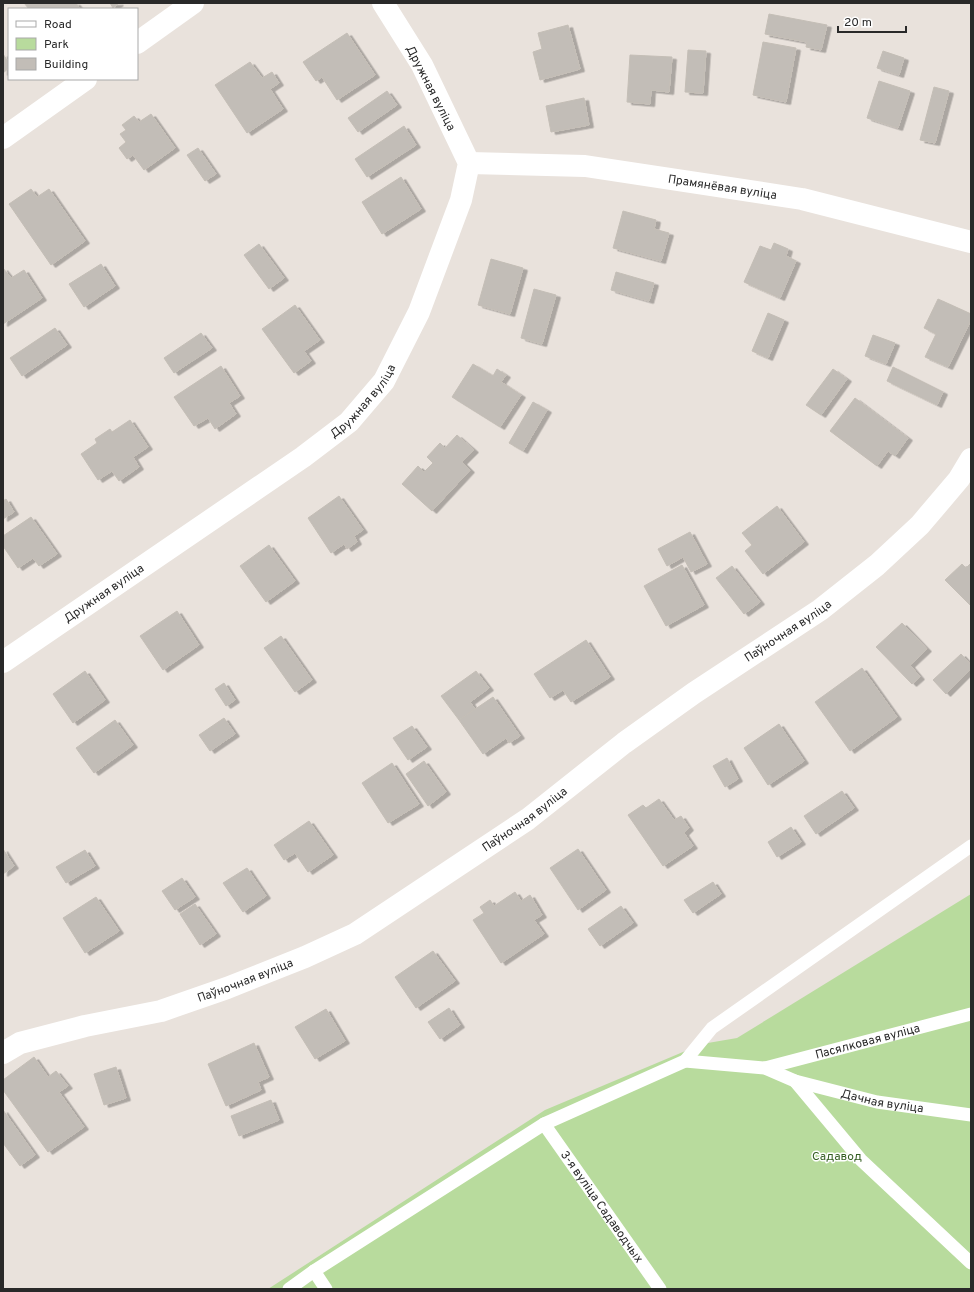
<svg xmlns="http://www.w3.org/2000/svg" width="974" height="1292" font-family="Overpass,sans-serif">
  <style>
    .green { fill: #b8db9d }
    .building { fill: #c2bdb7; stroke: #c4beb6; filter: url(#shadow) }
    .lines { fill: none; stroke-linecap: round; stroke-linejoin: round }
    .lane { stroke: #fff; stroke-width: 13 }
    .street { stroke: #fff; stroke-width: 22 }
    .labels { text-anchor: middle; stroke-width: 3; stroke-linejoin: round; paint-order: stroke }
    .street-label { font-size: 12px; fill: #292929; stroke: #fff }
    .park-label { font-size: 12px; fill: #335d21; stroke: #fff }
  </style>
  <defs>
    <filter id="shadow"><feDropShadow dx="4.5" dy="2.5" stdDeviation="0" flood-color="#0004"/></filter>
  </defs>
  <rect width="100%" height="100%" fill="#e9e2dc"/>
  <polygon class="green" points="971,894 971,1289 268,1289 545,1110 702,1044 737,1038"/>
  <g class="building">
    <polygon points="24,3 76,3 80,9 29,9"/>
    <polygon points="110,3 119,3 113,8"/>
    <polygon points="769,14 827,25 821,50 806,47 807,42 765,34"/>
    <polygon points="568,25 580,69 540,80 533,52 542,49 538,33"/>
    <polygon points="347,33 375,75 337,100 322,77 316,81 303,62"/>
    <polygon points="763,42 796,48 786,102 753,95"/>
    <polygon points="688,50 706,51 703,93 685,92"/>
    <polygon points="883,51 904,58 899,75 877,68"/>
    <polygon points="3,54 9,63 9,68 3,73"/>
    <polygon points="630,55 672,57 669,92 651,90 650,104 627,102"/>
    <polygon points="250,62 262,78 272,72 279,83 270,89 283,109 247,133 215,85"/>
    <polygon points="879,81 910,91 898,128 867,118"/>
    <polygon points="934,87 949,91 935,143 920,140"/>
    <polygon points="387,91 397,105 358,132 348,118"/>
    <polygon points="584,98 589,125 551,132 546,106"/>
    <polygon points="151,114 175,148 144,170 133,155 127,159 119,148 126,142 120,134 126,130 122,125 134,116 139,122"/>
    <polygon points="404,126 416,145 367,177 355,159"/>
    <polygon points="198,148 216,174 205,181 187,155"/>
    <polygon points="401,177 421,209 382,234 362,202"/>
    <polygon points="31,189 37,197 49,189 85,241 51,265 9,204"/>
    <polygon points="623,211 656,220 654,229 669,233 661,261 613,248"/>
    <polygon points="774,243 788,249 786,256 796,261 780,298 744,282 760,246 771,250"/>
    <polygon points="259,244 284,278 269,289 244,255"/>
    <polygon points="491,259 523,268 510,314 478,305"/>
    <polygon points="101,264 115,286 84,307 69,284"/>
    <polygon points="3,268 11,278 24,270 42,298 3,324"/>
    <polygon points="616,272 654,283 649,301 611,290"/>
    <polygon points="534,289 556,295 542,344 521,338"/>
    <polygon points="938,299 971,314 971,320 948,367 925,357 936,334 924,328"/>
    <polygon points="295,305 320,340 304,351 311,361 294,373 262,329"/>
    <polygon points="768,313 784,320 768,358 752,351"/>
    <polygon points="55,328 67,345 22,376 10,358"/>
    <polygon points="201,333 212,348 174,373 164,358"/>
    <polygon points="873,335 895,343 886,364 865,356"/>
    <polygon points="473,364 493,376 497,369 506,375 501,382 521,395 500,427 452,397"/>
    <polygon points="221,366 240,396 229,403 236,414 215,429 208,418 194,426 174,397"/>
    <polygon points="893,367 943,392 937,405 887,381"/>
    <polygon points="833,369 847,379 821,415 806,405"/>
    <polygon points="855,398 908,438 895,456 888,451 877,466 830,431"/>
    <polygon points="533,402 547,410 523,451 509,443"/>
    <polygon points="130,420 148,447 133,457 139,467 119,481 112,471 98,480 81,454 97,443 95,439 110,429 112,432"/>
    <polygon points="457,435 474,450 462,462 470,470 432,511 402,484 418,466 424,472 433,463 427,457 440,443 445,448"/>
    <polygon points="339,496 363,530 354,536 357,542 347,549 344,544 331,553 308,518"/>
    <polygon points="6,499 14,512 3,519 3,501"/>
    <polygon points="777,506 804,542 763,574 745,551 752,545 742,533"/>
    <polygon points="31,517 57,554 39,566 33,558 18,568 3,546 3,536"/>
    <polygon points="690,532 707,564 691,572 683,557 667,566 658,549"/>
    <polygon points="269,545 295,581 266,602 240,566"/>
    <polygon points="971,563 971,606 945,580 962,564 966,568"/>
    <polygon points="682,565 704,605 666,626 644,586"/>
    <polygon points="732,566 760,602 744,614 716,578"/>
    <polygon points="177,611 199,645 163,670 140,636"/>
    <polygon points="902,623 927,649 910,665 920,677 912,684 876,647"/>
    <polygon points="281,636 312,680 295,692 264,648"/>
    <polygon points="586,640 610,677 571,702 563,690 550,698 534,674"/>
    <polygon points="961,654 971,665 971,669 946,694 933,680"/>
    <polygon points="862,668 897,717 850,751 815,702"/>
    <polygon points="85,671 105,700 73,723 53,694"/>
    <polygon points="476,671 489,688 470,702 475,709 459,720 441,696"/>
    <polygon points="224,683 235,700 226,706 215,689"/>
    <polygon points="493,697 520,736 509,743 506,738 483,754 459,720"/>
    <polygon points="224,718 235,734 210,751 199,735"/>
    <polygon points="115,720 133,745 94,773 76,748"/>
    <polygon points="779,724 804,761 768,785 744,748"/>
    <polygon points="412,726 427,747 408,760 393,738"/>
    <polygon points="727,758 738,779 725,787 713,766"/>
    <polygon points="424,761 446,792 428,806 406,774"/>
    <polygon points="392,763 419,804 388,823 362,783"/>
    <polygon points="842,791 854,808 816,834 804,816"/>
    <polygon points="659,799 674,820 681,816 689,828 684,833 693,846 663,866 628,815 643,805 646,808"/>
    <polygon points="309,821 333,855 308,872 295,853 284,860 274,845"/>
    <polygon points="791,827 801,842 777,857 768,842"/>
    <polygon points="3,849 14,866 3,874"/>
    <polygon points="578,849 606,890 578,910 550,868"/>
    <polygon points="85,850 95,866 66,883 56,867"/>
    <polygon points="247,868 266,896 243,912 223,883"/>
    <polygon points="182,878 195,897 175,910 162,891"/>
    <polygon points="713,882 721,894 693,913 684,900"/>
    <polygon points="515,892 521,901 530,895 542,915 534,920 544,934 501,963 473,920 484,913 480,907 490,900 494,906"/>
    <polygon points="96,897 119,931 85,953 63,918"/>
    <polygon points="195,904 216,934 200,945 180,914"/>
    <polygon points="621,906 633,923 600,946 588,929"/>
    <polygon points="433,951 455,981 416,1008 395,977"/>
    <polygon points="449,1008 460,1025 440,1039 428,1022"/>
    <polygon points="326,1009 345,1041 315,1059 295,1027"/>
    <polygon points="254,1043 269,1077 258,1082 261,1090 226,1106 208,1064"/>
    <polygon points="34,1057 48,1077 56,1071 68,1086 59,1092 84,1127 48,1152 3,1090 3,1080"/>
    <polygon points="116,1067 126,1098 104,1105 94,1074"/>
    <polygon points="271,1100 279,1120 239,1136 231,1116"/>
    <polygon points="3,1110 35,1155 20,1166 3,1143"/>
  </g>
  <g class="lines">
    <g class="lane">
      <polyline points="685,1061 712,1028 971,846"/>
      <path id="s1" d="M765 1068 971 1014"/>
      <polyline points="795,1081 861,1160 971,1263"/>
      <path id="s2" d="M544 1124 660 1289"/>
      <polyline points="314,1271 326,1289"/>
      <path id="s3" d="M289 1289 314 1271 544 1124 685 1061 765 1068 795 1081 877 1102 971 1115"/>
    </g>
    <g class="street">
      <polyline points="137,43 193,3"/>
      <polyline points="3,138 86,79"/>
      <path id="s4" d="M469 163 585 166 802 199 971 242"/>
      <path id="s5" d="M3 662 303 457 349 422 384 381 419 312 461 200 469 163 422 65 383 3"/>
      <path id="s6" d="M3 1053 20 1043 85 1026 161 1011 227 988 305 957 355 934 528 819 624 743 694 693 820 610 877 565 920 525 959 479 971 459"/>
    </g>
  </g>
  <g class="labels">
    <g class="street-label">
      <text transform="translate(431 88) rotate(63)" y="4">Дружная вуліца</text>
      <text dy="4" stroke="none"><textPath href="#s4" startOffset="255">Прамянёвая вуліца</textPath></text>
      <text dy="4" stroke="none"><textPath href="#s5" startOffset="446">Дружная вуліца</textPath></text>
      <text dy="4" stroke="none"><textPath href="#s5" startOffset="122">Дружная вуліца</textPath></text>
      <text dy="4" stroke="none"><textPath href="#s6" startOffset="902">Паўночная вуліца</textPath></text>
      <text dy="4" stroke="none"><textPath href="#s6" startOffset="578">Паўночная вуліца</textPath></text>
      <text dy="4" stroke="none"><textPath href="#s6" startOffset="254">Паўночная вуліца</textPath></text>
      <text dy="4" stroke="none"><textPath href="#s1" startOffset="106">Пасялковая вуліца</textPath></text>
      <text dy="4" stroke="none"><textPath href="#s3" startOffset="661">Дачная вуліца</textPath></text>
      <text dy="4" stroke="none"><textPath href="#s2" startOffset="101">3-я вуліца Садаводчых</textPath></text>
    </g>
    <g class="park-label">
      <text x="837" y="1160">Садавод</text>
    </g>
  </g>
  <rect width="974" height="1292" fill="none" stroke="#292929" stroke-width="8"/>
  <rect x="8" y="8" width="130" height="72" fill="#ffffff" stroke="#a9a9a9"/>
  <rect x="16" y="21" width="20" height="6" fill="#ffffff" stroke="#a9a9a9"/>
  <text x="44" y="28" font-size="12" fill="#292929">Road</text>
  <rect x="16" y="38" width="20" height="12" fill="#b8db9d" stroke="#a9a9a9"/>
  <text x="44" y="48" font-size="12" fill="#292929">Park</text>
  <rect x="16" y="58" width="20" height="12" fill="#c2bdb7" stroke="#a9a9a9"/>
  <text x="44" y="68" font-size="12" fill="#292929">Building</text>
  <path d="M838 26v6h68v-6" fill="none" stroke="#292929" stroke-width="2"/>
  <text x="844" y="26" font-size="12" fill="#292929" stroke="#ffffff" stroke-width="3" paint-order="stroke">20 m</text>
</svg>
